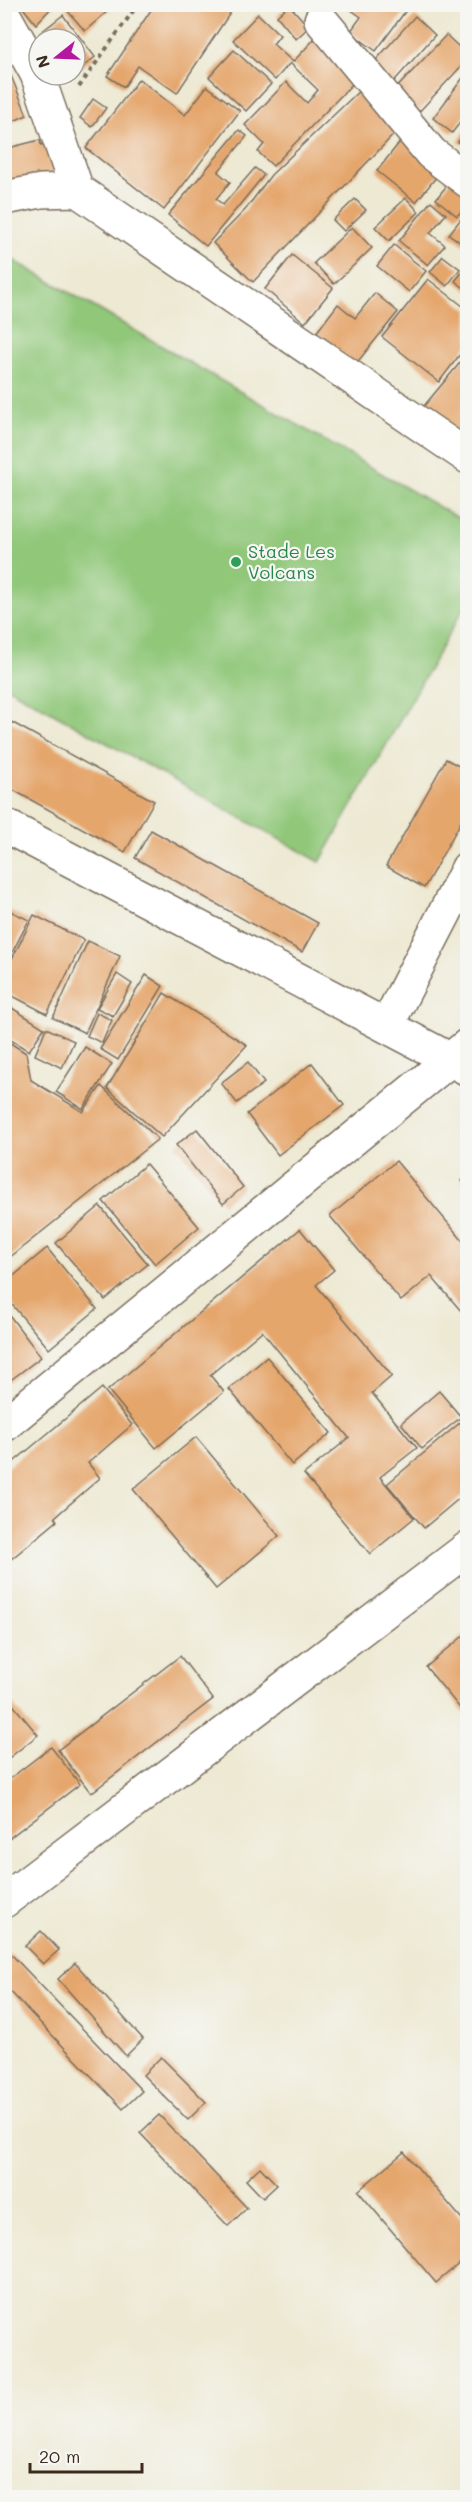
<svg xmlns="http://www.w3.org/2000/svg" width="472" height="2502" font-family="Mali,sans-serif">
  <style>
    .green { fill: #90c779; stroke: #66784c; stroke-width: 1.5 }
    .building { fill: #e5a66c }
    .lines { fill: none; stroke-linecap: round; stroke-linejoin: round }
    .minor-casing { stroke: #796d5d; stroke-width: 36 }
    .tertiary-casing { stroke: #796d5d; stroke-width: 36 }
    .path { stroke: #796d5d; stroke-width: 4; stroke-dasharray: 4.5 4.5; stroke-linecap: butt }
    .minor { stroke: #fff; stroke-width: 33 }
    .tertiary { stroke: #fff; stroke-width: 33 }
    .leisure-dot { fill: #2e9e5b; stroke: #f6f6f2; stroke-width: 2 }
    .labels { text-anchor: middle; stroke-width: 4.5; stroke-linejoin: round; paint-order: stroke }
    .leisure-label { font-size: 18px; fill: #27864d; stroke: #f6f6f2; text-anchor: start }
  </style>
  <rect width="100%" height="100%" fill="#f6f6f2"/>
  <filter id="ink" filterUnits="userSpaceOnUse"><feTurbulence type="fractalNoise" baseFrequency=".0167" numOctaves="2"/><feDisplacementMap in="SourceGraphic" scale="12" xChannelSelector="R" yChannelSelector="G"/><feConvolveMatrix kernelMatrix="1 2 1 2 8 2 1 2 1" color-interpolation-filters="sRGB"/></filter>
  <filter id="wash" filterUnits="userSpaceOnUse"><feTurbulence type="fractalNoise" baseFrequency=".008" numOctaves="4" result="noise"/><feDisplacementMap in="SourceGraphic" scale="24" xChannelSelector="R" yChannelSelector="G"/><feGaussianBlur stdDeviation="1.35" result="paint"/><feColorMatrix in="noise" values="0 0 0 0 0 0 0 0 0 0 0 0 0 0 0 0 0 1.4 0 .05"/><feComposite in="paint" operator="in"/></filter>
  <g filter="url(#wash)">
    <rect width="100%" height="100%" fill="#ede9d3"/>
    <polygon class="green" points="8,257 467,523 467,602 320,862 5,686 4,264"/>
    <g id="blocks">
      <g class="building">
        <polygon points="20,4 55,4 36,24"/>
        <polygon points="71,4 104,4 109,10 85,31 66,9"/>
        <polygon points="155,4 236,4 177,93 138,66 124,87 107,76"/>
        <polygon points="343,4 401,4 407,9 376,51 350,32 361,17"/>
        <polygon points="437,4 449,4 443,11"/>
        <polygon points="289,5 309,27 296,39 277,16"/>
        <polygon points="258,14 280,35 273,44 293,62 318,35 360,76 273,166 258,152 264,144 245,125 286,82 307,103 318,90 290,63 275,80 233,40"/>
        <polygon points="63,15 95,57 75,73 75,39 44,39 40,33"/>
        <polygon points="415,16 435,35 389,87 369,68"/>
        <polygon points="446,35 468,55 468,59 416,115 392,93"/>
        <polygon points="234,50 271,84 246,111 209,77"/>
        <polygon points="5,61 27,115 5,125"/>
        <polygon points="468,71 468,112 452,133 433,118"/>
        <polygon points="139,79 185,115 207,86 240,111 164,210 86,148"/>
        <polygon points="361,89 400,128 253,282 213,243 246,209 271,175"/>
        <polygon points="93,99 106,108 92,127 80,118"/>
        <polygon points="468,127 468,147 458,142"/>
        <polygon points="239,130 247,136 218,172 230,182 216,199 223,205 255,168 264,175 206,246 168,215"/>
        <polygon points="403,138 442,170 416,202 377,171"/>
        <polygon points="40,140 41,145 53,142 62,174 4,190 4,149"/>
        <polygon points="453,178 468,191 468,204 457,216 436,199"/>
        <polygon points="406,198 419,212 389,241 375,227"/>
        <polygon points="355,199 366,210 344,231 333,220"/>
        <polygon points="431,201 446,214 430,233 445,245 428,265 399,241"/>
        <polygon points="468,210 468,248 449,234"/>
        <polygon points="352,227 372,248 334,284 314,263"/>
        <polygon points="394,245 426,271 409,292 377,266"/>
        <polygon points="292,255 333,288 305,323 265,289"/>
        <polygon points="443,256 460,269 447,286 430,272"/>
        <polygon points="468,265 468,291 455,281"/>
        <polygon points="428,279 468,310 468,344 439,382 382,337"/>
        <polygon points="375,293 398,312 355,365 316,333 338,304 355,318"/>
        <polygon points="468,353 468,441 424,406"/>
        <polygon points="4,718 154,801 125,852 4,785"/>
        <polygon points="446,759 468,771 468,809 424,888 386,866"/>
        <polygon points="151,830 318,923 302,952 135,858"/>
        <polygon points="4,908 29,920 4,968"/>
        <polygon points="34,915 84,940 47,1014 5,992 5,973"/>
        <polygon points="88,941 120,956 85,1033 53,1018"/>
        <polygon points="117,974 132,984 113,1016 97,1008"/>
        <polygon points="146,975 163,986 118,1060 100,1049"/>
        <polygon points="164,993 247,1045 162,1137 107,1088"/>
        <polygon points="4,1003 44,1028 29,1051 4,1036"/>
        <polygon points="97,1013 112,1020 102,1043 87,1036"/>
        <polygon points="46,1028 74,1041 62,1068 35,1055"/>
        <polygon points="4,1039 26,1053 31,1080 83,1112 101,1086 158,1139 4,1262"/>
        <polygon points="85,1047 112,1064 83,1109 56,1092"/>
        <polygon points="248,1062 264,1083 237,1103 221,1083"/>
        <polygon points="312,1063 344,1105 278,1155 247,1114"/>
        <polygon points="197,1129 243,1187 223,1204 176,1145"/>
        <polygon points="396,1161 468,1247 468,1319 431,1276 401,1301 330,1216"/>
        <polygon points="146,1164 199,1227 155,1264 103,1201"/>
        <polygon points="468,1170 468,1185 462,1181"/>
        <polygon points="100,1206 148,1264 105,1300 56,1243"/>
        <polygon points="300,1229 334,1270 316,1285 392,1376 372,1393 417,1448 380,1477 414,1518 370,1554 304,1474 349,1438 262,1331 210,1375 224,1392 156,1448 108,1390"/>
        <polygon points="47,1248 97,1309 49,1349 4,1295 4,1284"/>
        <polygon points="4,1308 41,1357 4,1385"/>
        <polygon points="267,1357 331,1433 292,1465 229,1389"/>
        <polygon points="102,1388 132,1425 88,1463 100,1478 55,1517 57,1521 4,1565 4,1470"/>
        <polygon points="439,1391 461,1417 422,1449 401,1423"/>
        <polygon points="468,1416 468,1491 424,1528 387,1484"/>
        <polygon points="196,1437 279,1536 216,1589 133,1489"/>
        <polygon points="468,1632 468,1718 426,1667"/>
        <polygon points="180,1656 213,1699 91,1793 58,1750"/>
        <polygon points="4,1694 38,1735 4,1762"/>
        <polygon points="51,1747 80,1784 4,1842 4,1783"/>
        <polygon points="41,1931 59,1950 43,1964 25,1946"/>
        <polygon points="10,1953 142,2091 123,2109 4,1985 4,1959"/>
        <polygon points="75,1963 143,2039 126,2056 58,1979"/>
        <polygon points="161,2057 206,2102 188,2120 143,2075"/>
        <polygon points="159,2115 247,2208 228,2226 140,2133"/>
        <polygon points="404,2152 468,2226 468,2256 436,2283 358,2191"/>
        <polygon points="260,2167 277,2185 263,2198 246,2180"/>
      </g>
    </g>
  </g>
  <g filter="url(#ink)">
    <use href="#blocks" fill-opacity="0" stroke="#796d5d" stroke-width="1.5"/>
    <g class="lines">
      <defs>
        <g id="minor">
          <polyline points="4,15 37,74 77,190"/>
          <polyline points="321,20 431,153 468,181"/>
          <polyline points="4,198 41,191 77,190 468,457"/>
          <polyline points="387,1025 468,868"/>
          <polyline points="4,1425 468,1045"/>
        </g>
        <g id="tertiary">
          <polyline points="4,825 468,1069"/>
          <polyline points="4,1901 468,1548"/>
        </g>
      </defs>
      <use href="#minor" class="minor-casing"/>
      <use href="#tertiary" class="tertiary-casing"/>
      <polyline class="path" points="79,87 138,4"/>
      <use href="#minor" class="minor"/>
      <use href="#tertiary" class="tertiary"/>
    </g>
  </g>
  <circle class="leisure-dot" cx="236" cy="562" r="6"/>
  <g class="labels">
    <g class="leisure-label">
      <text x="248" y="558">Stade Les<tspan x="248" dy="21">Volcans</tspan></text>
    </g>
  </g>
  <rect width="472" height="2502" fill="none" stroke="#f6f6f2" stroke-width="24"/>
  <g transform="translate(57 57) rotate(252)"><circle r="28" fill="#f6f6f2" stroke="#aba49d" stroke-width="1.5"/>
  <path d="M0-4.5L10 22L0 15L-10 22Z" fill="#b5179e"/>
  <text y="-9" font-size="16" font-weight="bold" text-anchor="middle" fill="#3b2a1e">N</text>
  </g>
  <path d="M30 2463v9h112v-9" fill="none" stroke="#3b2a1e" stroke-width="3"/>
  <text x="39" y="2463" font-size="18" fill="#3b2a1e" stroke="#f6f6f2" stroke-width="4.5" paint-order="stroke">20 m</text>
</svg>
